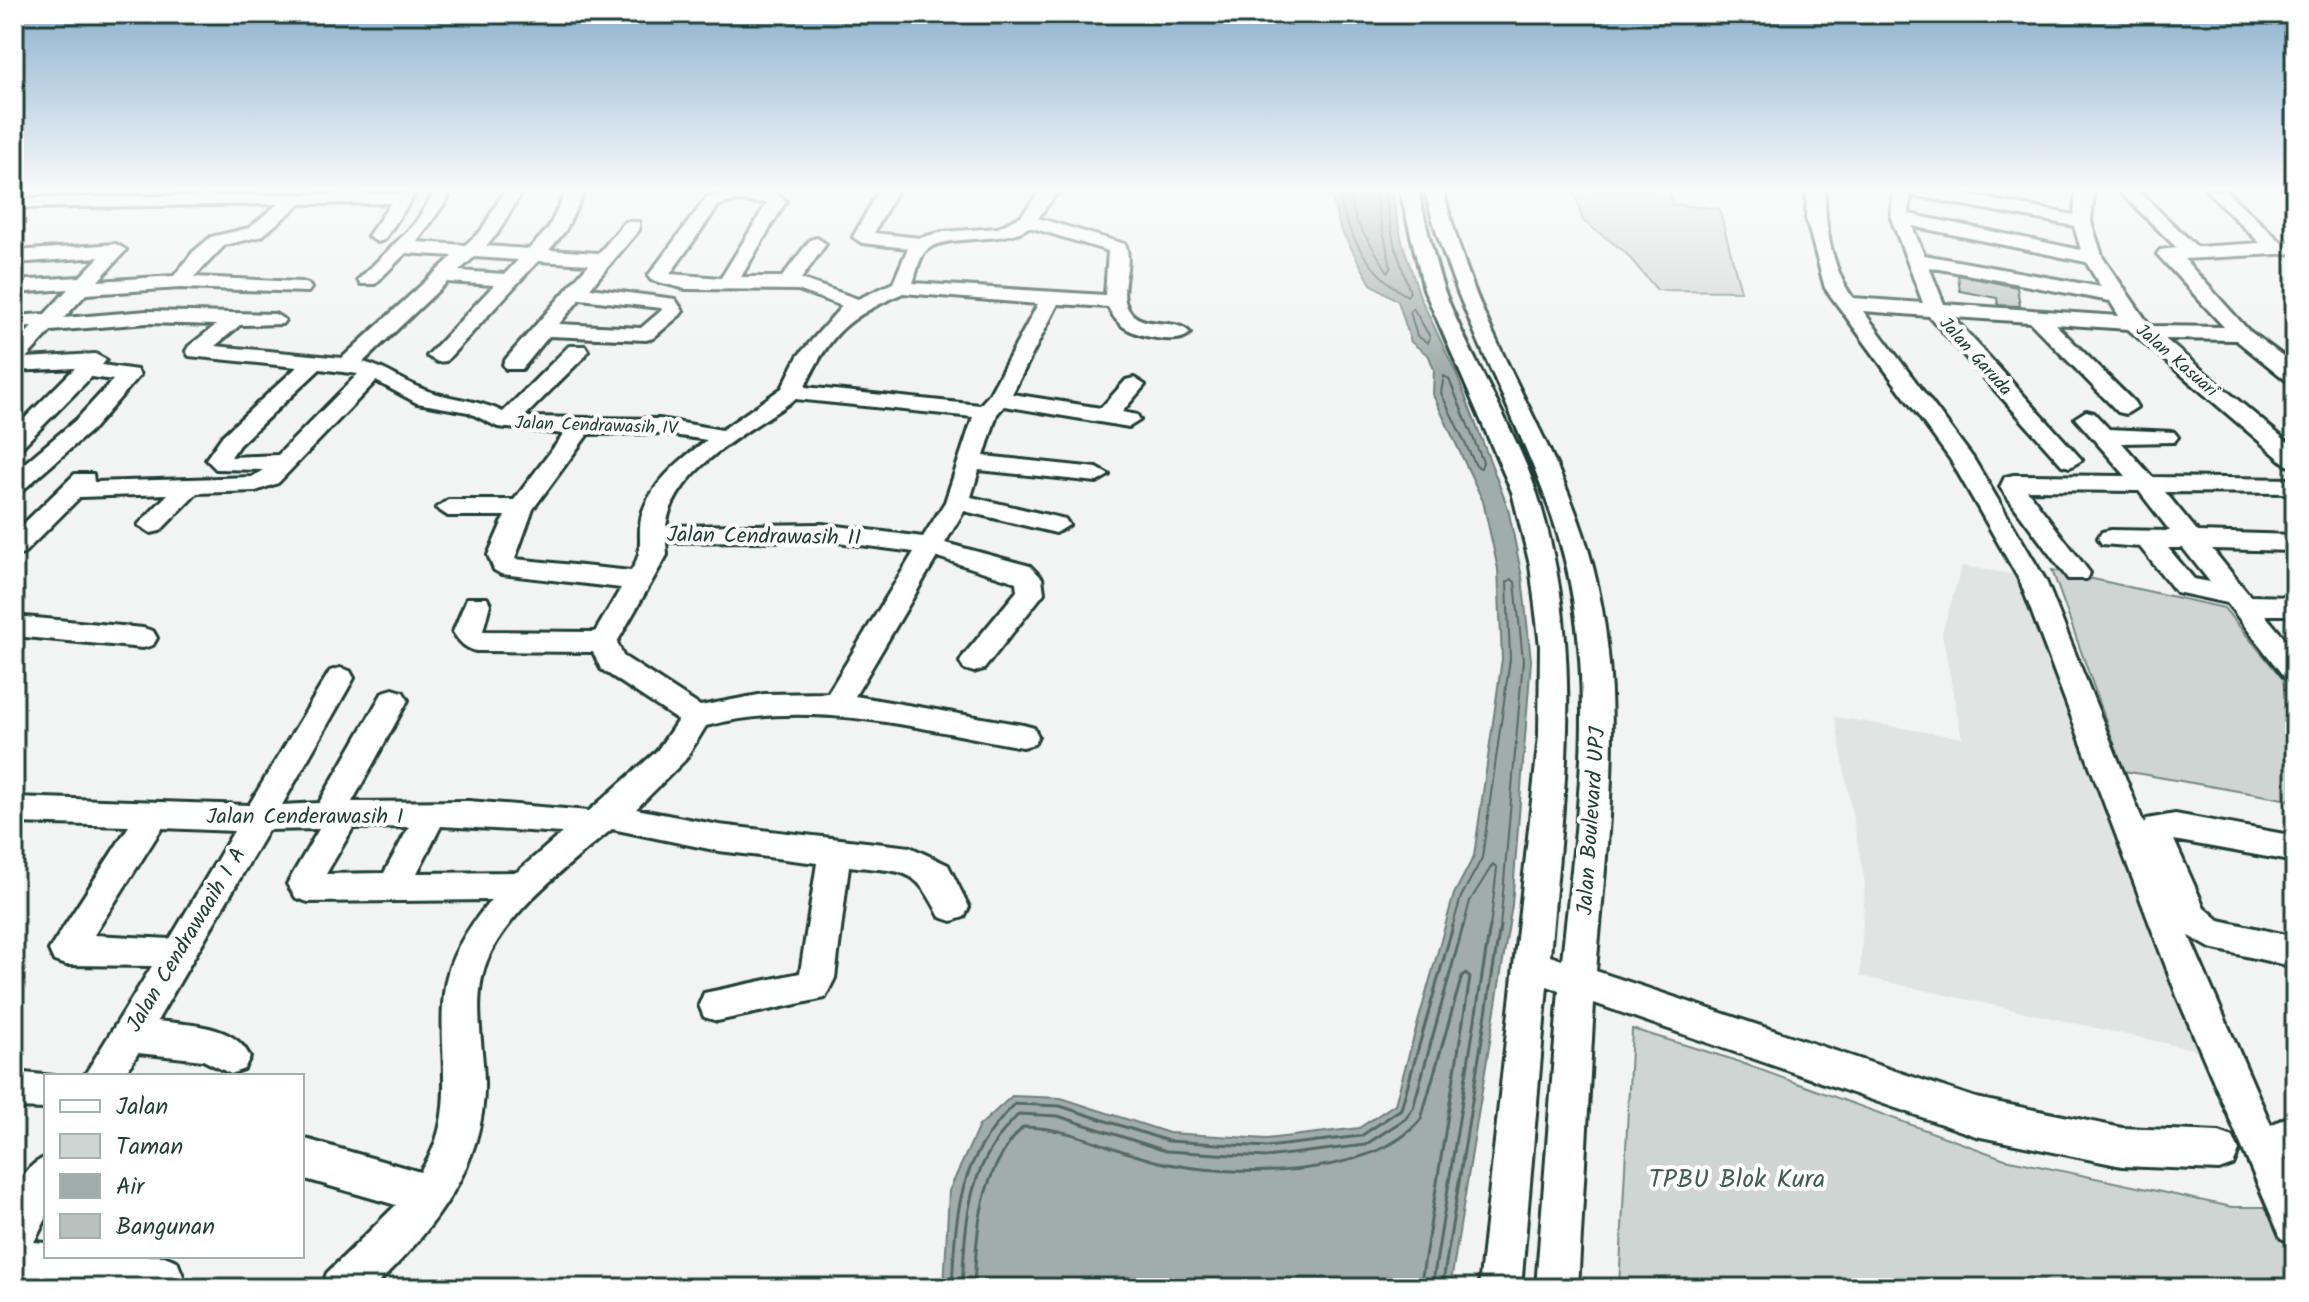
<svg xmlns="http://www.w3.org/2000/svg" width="2309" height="1302" font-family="Kalam,sans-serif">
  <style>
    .built { fill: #e0e4e3 }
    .green { fill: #ced5d3; stroke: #768984; stroke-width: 2 }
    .water { fill: #a1adaa; stroke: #6d807b; stroke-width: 2 }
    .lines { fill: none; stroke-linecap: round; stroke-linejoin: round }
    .shore-far1 { stroke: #536a63; stroke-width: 2 }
    .shore { stroke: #536a63; stroke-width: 3 }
    .building { fill: #b7c1bd; stroke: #1f3d34; stroke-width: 2 }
    .minor-casing { stroke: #1f3d34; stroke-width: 6 }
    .minor { fill: #fff; fill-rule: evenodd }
    .labels { text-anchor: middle; stroke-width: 8; stroke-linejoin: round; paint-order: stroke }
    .far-street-label { font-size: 18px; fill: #1f3d34; stroke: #fff }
    .street-label { font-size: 22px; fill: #1f3d34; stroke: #fff }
    .near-park-label { font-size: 26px; fill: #425b54; stroke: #fff }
  </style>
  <rect width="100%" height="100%" fill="#f2f3f3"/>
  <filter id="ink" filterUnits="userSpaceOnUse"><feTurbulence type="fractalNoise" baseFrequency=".0125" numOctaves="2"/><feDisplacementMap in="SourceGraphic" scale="16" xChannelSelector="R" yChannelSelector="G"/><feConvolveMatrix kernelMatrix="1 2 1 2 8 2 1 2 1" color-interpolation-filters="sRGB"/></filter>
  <g filter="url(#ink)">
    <polygon class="built" points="1962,566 2023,576 2201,1051 1860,976 1865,885 1835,717 1962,738 1942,633"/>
    <g class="green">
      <polygon points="1574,190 1670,190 1672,204 1719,209 1741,291 1657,290 1624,251 1583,221"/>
      <polygon points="2052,570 2224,608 2283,679 2289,730 2295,739 2295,801 2124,771"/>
      <polygon points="1632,1029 1728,1058 2005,1159 2232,1207 2275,1207 2295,1271 2295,1288 1619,1288"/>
    </g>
    <polygon class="water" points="1330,190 1391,190 1402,241 1420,297 1456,373 1508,508 1522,577 1531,660 1512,905 1450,1288 944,1288 949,1191 979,1126 1012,1096 1061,1098 1169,1133 1267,1139 1359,1128 1395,1104 1454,894 1474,856 1502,659 1498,569 1483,501 1433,395 1434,370 1429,356 1411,342 1398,301 1371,284 1340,228"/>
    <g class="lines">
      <g class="shore-far1">
        <path d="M1337 190C1347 234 1367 272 1407 296L1410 292 1394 243 1384 190"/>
        <polyline points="1348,190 1356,221 1388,272 1391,267 1374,190"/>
        <polygon points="1413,308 1430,337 1428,343 1417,336 1410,312"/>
        <polygon points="1444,376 1449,379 1483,462 1481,468 1476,466 1441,393"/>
        <polyline points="1452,928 1461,897 1482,858 1510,659 1507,582 1511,579 1515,582 1523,660 1500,928"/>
        <polyline points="1463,928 1470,901 1493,864 1497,868 1490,928"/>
      </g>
      <g class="shore">
        <path d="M952 1288C956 1211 957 1161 1015 1104L1060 1106 1168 1141 1267 1147 1361 1136 1401 1109 1453 926"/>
        <path d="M962 1288C966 1218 966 1166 1019 1114L1058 1116 1166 1151 1266 1157 1365 1145 1405 1119 1413 1108 1463 926"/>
        <path d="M974 1288C977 1227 979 1173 1023 1127 1072 1127 1112 1151 1159 1162 1229 1178 1373 1180 1421 1119L1462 976 1466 973 1470 978 1420 1288"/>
        <polyline points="1432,1288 1490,926"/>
        <polyline points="1442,1288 1500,926"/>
      </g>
    </g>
    <polygon class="building" points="1958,275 2017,287 2020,306 1998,305 1997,298 1960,291"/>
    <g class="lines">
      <defs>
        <g id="minor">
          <path d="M505 190H523L497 234 486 246 529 249 548 229 567 190H585L565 231 549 250 599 253 625 222H639V230L590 288 675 299 683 311 680 315 653 338 646 340 549 336 522 369H506L503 364 506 359 589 264 538 261 446 361 438 362 427 356 494 285 447 282 363 362C388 368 407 385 431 392 456 400 479 400 503 412L569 346H585L588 351 585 356 524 417 659 419 722 430 782 388 798 356 842 306 798 290 686 289 651 280 648 276 707 197C729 190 767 182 786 201L741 277H782L810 240 817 238 826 244 801 279 858 299 893 283 908 248 862 243 853 237 879 190H897L874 233 920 238 942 232 998 228 1021 216 1041 190H1059L1038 218 1125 244C1133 261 1121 283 1125 301 1133 334 1175 315 1190 333 1179 346 1137 336 1124 327 1116 322 1112 314 1108 307L1058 304 1012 394 1101 408 1126 380 1134 378 1145 385 1122 412 1137 415 1140 420 1129 427 1004 406 997 414 984 456 1097 468 1109 475 1097 482 979 470 971 497 1065 519 1069 525 1056 533 964 511 945 543 1030 566 1042 578 1044 593 984 669 974 672 964 669 960 662 964 655 1017 591 1016 582 937 557 855 696 1023 725 1034 728 1038 736 1034 744 1023 747C918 729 812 698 706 726L685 760 636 809 719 825 910 847 948 865 969 907 964 917 952 921 940 917C914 864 904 873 849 866L835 978 825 998 717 1021 704 1017 699 1005 704 993 800 973 817 863 719 851 612 829C570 864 504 913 485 966 473 1003 483 1043 484 1081 486 1166 431 1233 373 1288H321L327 1273 396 1205 302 1178V1138L420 1172C461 1113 435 1051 445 986 450 954 470 925 491 900L308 902 296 898 287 884 319 829 268 830 157 1021C189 1025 235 1024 250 1057L244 1069 231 1074 203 1060 138 1053 124 1076H84L152 966 66 965 54 961 49 950 129 826 14 823V797L249 805 330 671 340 668 350 671 354 678 282 805 319 803 383 692 393 689 403 692 408 700 352 802 469 801 589 811 657 751 678 720 601 669 593 652 476 651C465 648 459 642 453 632L467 598H487L490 604 483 631 595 632 621 588 501 574 494 570 488 555 505 516H448L436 508 448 500H514L564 434 498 427 468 412 417 403 376 381 278 483 256 491 197 493 160 531 151 533 138 525 168 494 80 497 23 554 14 556V533L75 474H93L94 482 252 477 263 470 216 469 206 459 223 435 297 367 189 356 186 351 189 346 216 325 147 323 51 331 26 358 95 354 106 360 102 365 137 370 140 375 93 429 23 490 14 492V472L77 419 113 380 91 377 22 447 14 449V429L75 368 14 371V346L32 327 14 328V316L45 314 68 289 14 293V281L80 277 99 257 14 263V251L116 244 126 250 98 281 174 276 193 252 211 237 249 228 278 204 14 208V198L410 193 413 197 384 240 377 242 368 236 391 203 300 204 262 236 225 245 194 277 301 282 308 284 311 288 308 292 180 288 86 294 64 318 147 311 275 314 285 320 282 324 240 325 215 346 342 358 453 256 406 253 375 284H361L358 280 414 225 434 193H446L449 197 417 242 465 245 481 231ZM736 201 767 203 721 278 670 274 719 205ZM1029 227 1108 251 1105 295 913 283C917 273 918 260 925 252 942 232 1001 246 1029 227ZM474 257 518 260 505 274 459 271ZM903 293 1038 304 989 395 980 405 805 387C831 331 848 318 903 293ZM580 299 661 308 662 310 641 328 559 324ZM320 369 358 374 278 455 231 457 239 445ZM795 399 973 417 945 502 923 537 822 524 666 526C675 467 751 431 795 399ZM659 433 707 440C683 457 653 482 643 511 635 536 647 546 631 571L515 559 533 509 588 434ZM822 540 914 552 828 693 764 694 700 706 623 656 617 642 667 555 666 542ZM441 826 562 833 517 872 417 873ZM409 827 384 873 326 874 353 828ZM162 828 234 831 170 939 94 935Z"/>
          <path d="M1400 190H1418C1426 223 1433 258 1444 290 1470 359 1513 423 1537 494 1587 645 1563 801 1550 956L1562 960C1578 813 1602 660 1552 516 1513 404 1453 307 1425 190H1443C1456 240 1471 287 1493 333 1528 410 1572 484 1593 567 1627 699 1607 837 1596 971L1976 1098 2122 1128 2219 1132 2233 1137 2239 1151 2233 1165 2219 1170 2122 1166 1976 1136 1594 1003 1578 1288H1536L1559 990 1547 986 1521 1288H1479L1539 736 1540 646 1530 565 1512 492 1424 289Z"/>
          <path d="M1807 190H1825C1824 224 1832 270 1853 298L1923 303 1891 218 1893 190H1942L2074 215 2076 190H2094L2091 222 2103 258 2150 326 2224 327 2157 254 2160 250 2177 248 2118 190H2137L2197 247 2260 243 2206 190H2225L2281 242 2295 241V253L2184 259 2248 330 2295 365V383L2287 381 2236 340 2165 339 2295 448V467L2287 465 2128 329 2055 324 2134 402 2137 407 2126 414 2118 412 2030 322 1953 317 2082 460 2070 467 2062 465 1929 316 1863 311 1973 458 2046 581 2144 824 2147 819 2175 814 2295 836V862L2174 840 2204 907 2219 920 2295 937V967L2210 948 2189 936 2271 1125 2295 1113V1154L2286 1158 2295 1178V1244L2281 1238 2177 996 2020 581 1950 459 1825 288 1806 218ZM1911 195 2074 226 2081 250 1909 214ZM1912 226 2086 262 2101 287 1924 255ZM1929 267 2110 301 2119 316 1944 304Z"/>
          <path d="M2086 411 2094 413 2109 429 2174 432 2178 437 2174 442 2122 443 2152 477 2295 479V493L2165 492 2198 532 2295 535V551L2212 549 2250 596 2295 597V615H2265L2295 651V681L2285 678 2227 603 2176 592 2140 547 2102 544 2098 538 2102 532 2111 530 2170 531 2139 491 2027 490 2090 573 2086 579H2068L2000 487 2005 477 2014 475 2126 476 2075 418ZM2168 548H2183L2210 582 2194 579Z"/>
          <polygon points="14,616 143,628 153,631 157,638 153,645 143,648 14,636"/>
          <polygon points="14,1072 54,1076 46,1076 46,1109 14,1108"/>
          <path d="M46 1157V1219L34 1242 46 1243V1256H164L177 1261 183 1276 178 1288C127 1288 62 1297 14 1277 14 1239 2 1175 46 1157Z"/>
        </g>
      </defs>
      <use href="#minor" class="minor-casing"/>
      <use href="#minor" class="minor"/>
    </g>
  </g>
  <linearGradient id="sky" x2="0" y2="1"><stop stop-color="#8bb1cf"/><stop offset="0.51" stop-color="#f9fafa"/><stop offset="1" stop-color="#f9fafa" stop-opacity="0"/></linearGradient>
  <rect width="2309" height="372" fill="url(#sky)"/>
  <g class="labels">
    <g class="far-street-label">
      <text transform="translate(1976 356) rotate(48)" y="6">Jalan Garuda</text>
      <text transform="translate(2177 360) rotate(41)" y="6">Jalan Kasuari</text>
      <text transform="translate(596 425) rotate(2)" y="6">Jalan Cendrawasih IV</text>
    </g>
    <g class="street-label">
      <text transform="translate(764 535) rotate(1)" y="8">Jalan Cendrawasih II</text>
      <text x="305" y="823">Jalan Cenderawasih I</text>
      <text transform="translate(1590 821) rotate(-86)" y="8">Jalan Boulevard UPJ</text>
      <text transform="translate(185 939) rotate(-59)" y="8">Jalan Cendrawaaih I A</text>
    </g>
    <g class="near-park-label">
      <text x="1737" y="1187">TPBU Blok Kura</text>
    </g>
  </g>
  <rect width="2309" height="1302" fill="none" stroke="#fff" stroke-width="48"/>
  <rect x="24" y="24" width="2261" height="1254" fill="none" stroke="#1f3d34" stroke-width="3" filter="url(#ink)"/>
  <rect x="44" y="1074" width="260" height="184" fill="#ffffff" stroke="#a5b1ae" stroke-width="2"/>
  <rect x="60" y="1100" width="40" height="12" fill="#ffffff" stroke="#a5b1ae" stroke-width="2"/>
  <text x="116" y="1114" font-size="24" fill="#1f3d34">Jalan</text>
  <rect x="60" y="1134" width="40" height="24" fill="#ced5d3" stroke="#a5b1ae" stroke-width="2"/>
  <text x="116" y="1154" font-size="24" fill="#1f3d34">Taman</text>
  <rect x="60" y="1174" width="40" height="24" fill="#a1adaa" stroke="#a5b1ae" stroke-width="2"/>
  <text x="116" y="1194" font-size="24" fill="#1f3d34">Air</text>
  <rect x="60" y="1214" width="40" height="24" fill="#b7c1bd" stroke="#a5b1ae" stroke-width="2"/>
  <text x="116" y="1234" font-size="24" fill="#1f3d34">Bangunan</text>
</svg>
